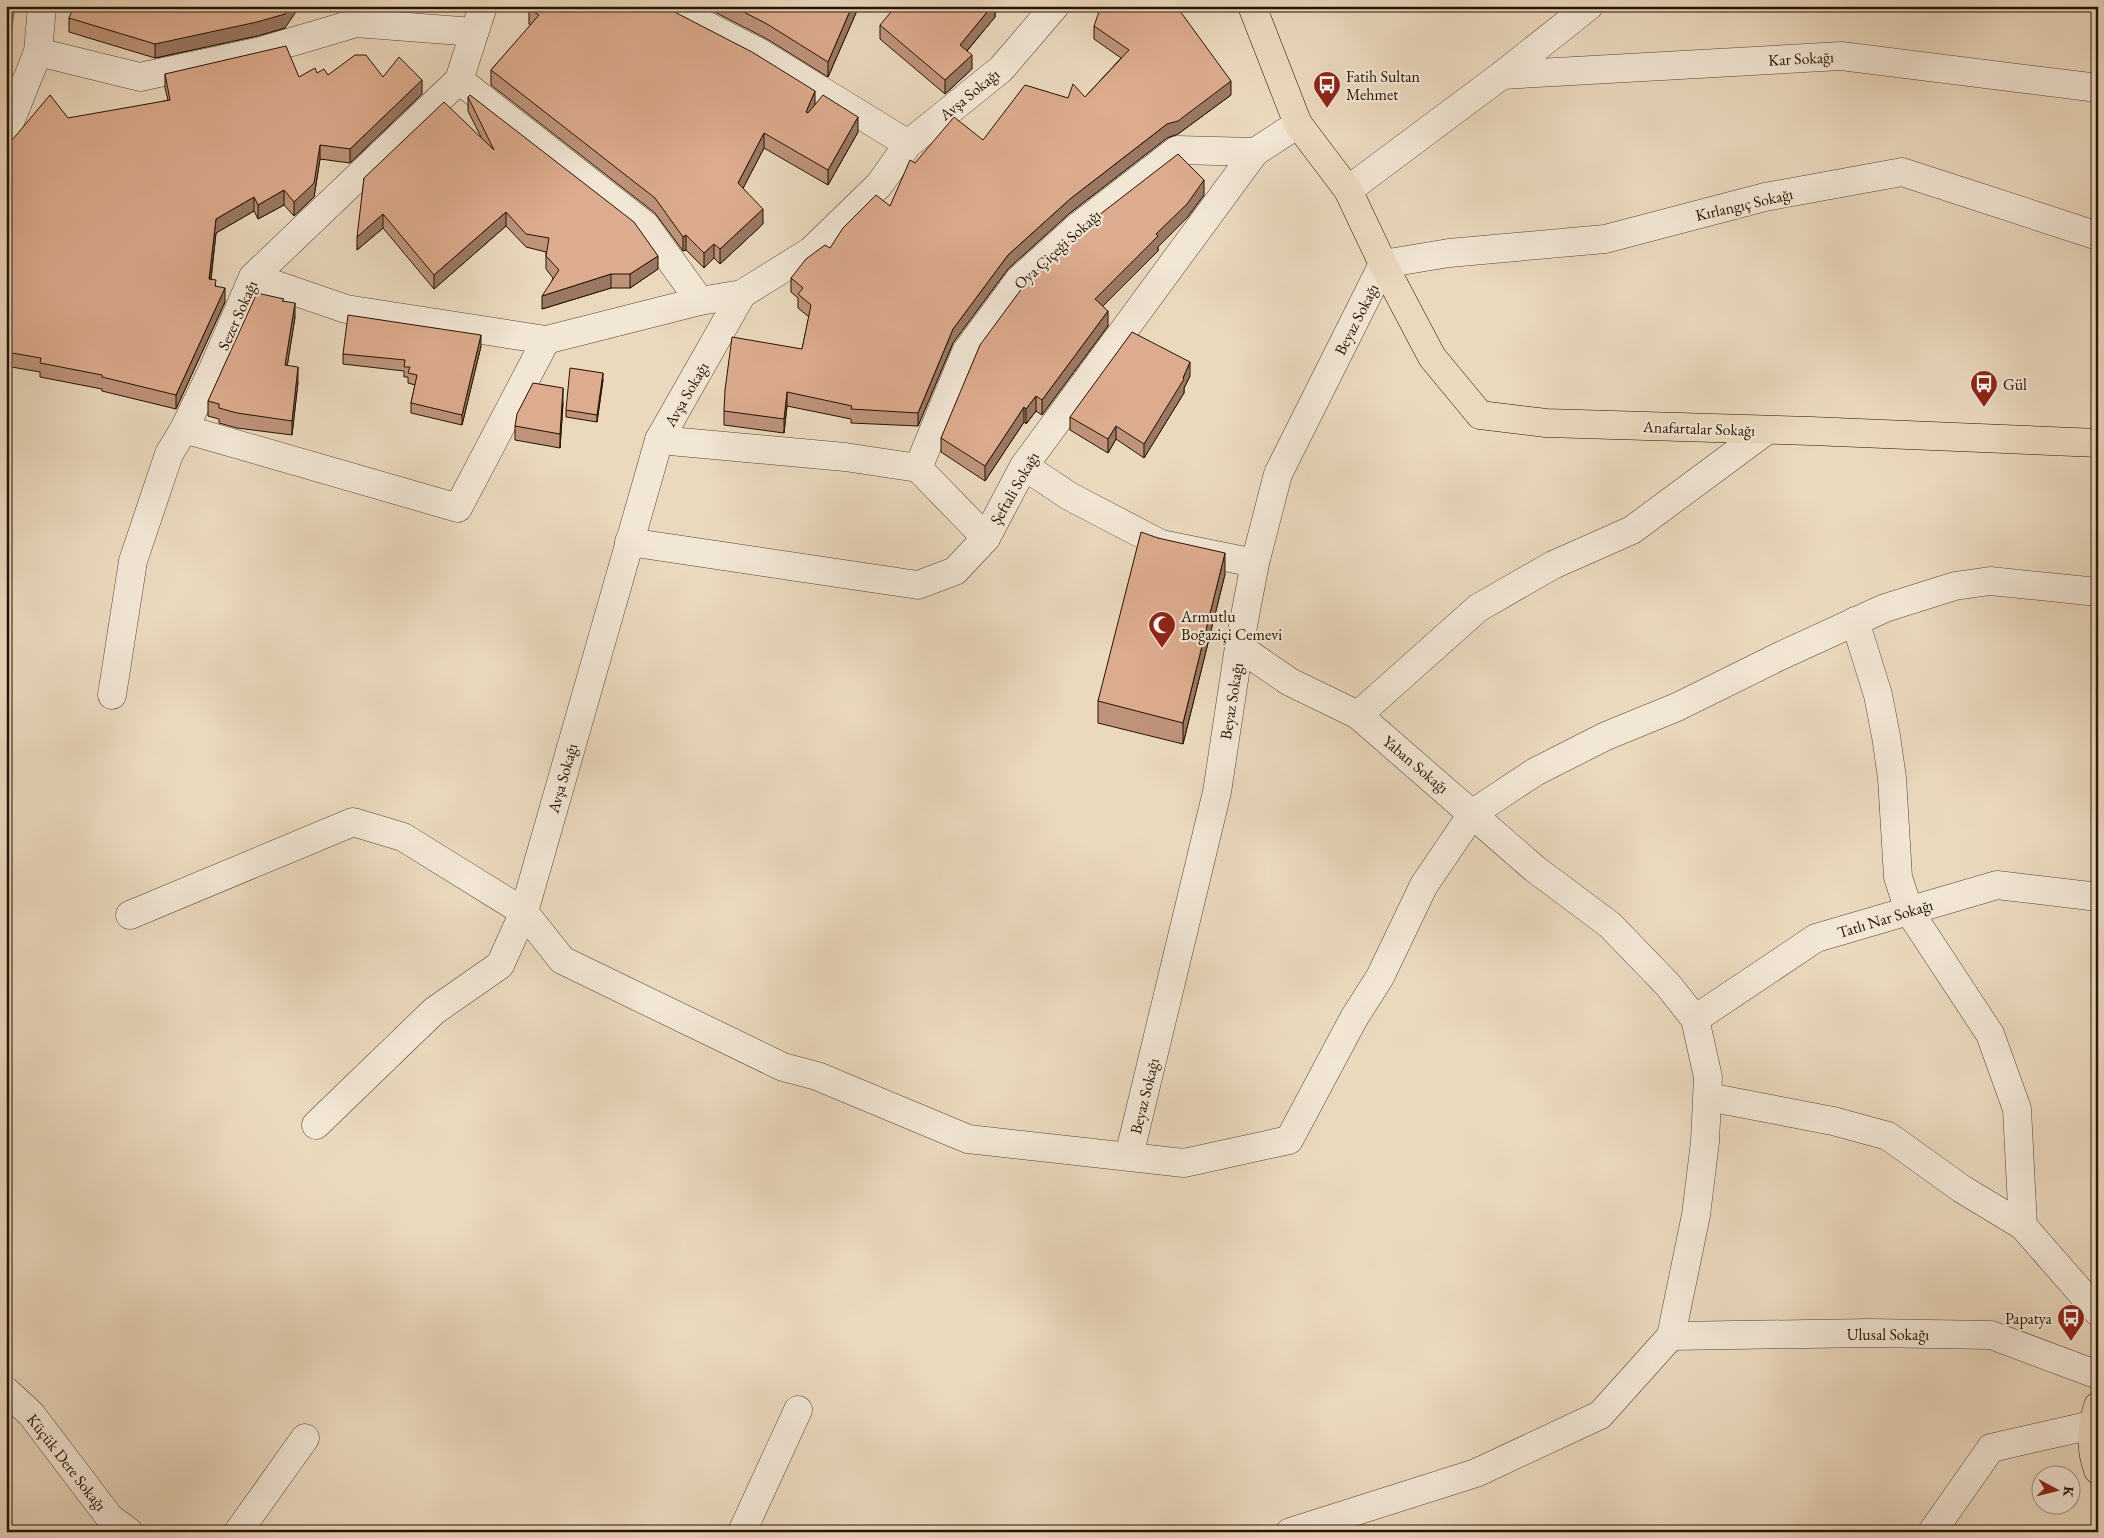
<svg xmlns="http://www.w3.org/2000/svg" width="2104" height="1538" font-family="'EB Garamond',serif">
  <style>
    .green { fill: #b6bf92; stroke: #6e6949 }
    .lines { fill: none; stroke-linecap: round; stroke-linejoin: round }
    .minor-casing { stroke: #564430; stroke-width: 29 }
    .major-casing { stroke: #251300; stroke-width: 29 }
    .minor { stroke: #f2e6d5; stroke-width: 28 }
    .major { stroke: #ebd9be; stroke-width: 28 }
    .wall { fill: #be937a; stroke: #251300 }
    .shaded-wall { fill: #9b7863; stroke: #251300 }
    .building { fill: #ddab8e; stroke: #251300 }
    .labels { text-anchor: middle; stroke-width: 4.5; stroke-linejoin: round; paint-order: stroke }
    .street-label { font-size: 16px; fill: #251300; stroke: #f2e6d5 }
    .poi-label { font-size: 16px; fill: #251300; stroke: #f2e6d5; text-anchor: start }
  </style>
  <rect width="100%" height="100%" fill="#ebd9be"/>
  <filter id="stains"><feTurbulence type="fractalNoise" baseFrequency=".004" numOctaves="4"/><feColorMatrix values="0 0 0 0 .2 0 0 0 0 .09 0 0 0 0 .02 0 0 0 .5 -.17"/></filter>
  <radialGradient id="worn" r=".72"><stop offset=".6" stop-color="#630" stop-opacity="0"/><stop offset="1" stop-color="#630" stop-opacity=".3"/></radialGradient>
  <polygon class="green" points="6,6 15,6 6,67"/>
  <g class="lines">
    <defs>
      <g id="minor">
        <polyline points="668,6 760,53 908,144"/>
        <polyline points="38,52 140,77 261,51 356,23 474,32"/>
        <polyline points="1502,75 1841,56 2098,88"/>
        <polyline points="459,80 645,225 700,301"/>
        <polyline points="6,132 38,52 42,6"/>
        <polyline points="1348,190 1502,75 1589,6"/>
        <polyline points="253,277 346,309 546,340 700,301 742,294"/>
        <polyline points="184,429 458,508 546,340"/>
        <polyline points="659,440 845,457 918,468 986,538"/>
        <polyline points="1024,466 1069,496 1161,544 1255,563"/>
        <polyline points="918,468 966,352 1019,280 1080,225 1177,150 1255,152"/>
        <polyline points="629,542 918,585 955,571 986,538 1024,466 1255,152 1298,124"/>
        <polyline points="1855,621 1878,695 1886,736 1892,778 1898,877 1909,911 1990,1034 2017,1109 2023,1226 2098,1312"/>
        <polyline points="1239,647 1290,682 1358,715 1478,608 1553,565 1632,530 1767,430"/>
        <polyline points="112,695 133,561 169,454 184,429 213,369 253,277 459,80 483,6"/>
        <polyline points="130,915 353,822 403,837 524,912 562,960 783,1067 817,1076 968,1139 1184,1163 1289,1140 1354,1018 1380,977 1424,885 1473,813 1535,772 1606,736 1677,707 1778,657 1885,608 1955,586 1990,581 2098,592"/>
        <polyline points="1695,1019 1816,938 1997,885 2098,897"/>
        <polyline points="1708,1097 1833,1121 1888,1136 1962,1189 2023,1226"/>
        <polyline points="316,1125 434,1011 500,965 524,912 659,440 742,294 811,251 879,185 908,144 1001,69 1055,6"/>
        <polyline points="1129,1156 1217,792 1239,647 1255,563 1278,474 1383,264 1449,253 1605,239 1765,197 1902,172 2098,236"/>
        <polyline points="1671,1336 1869,1333 1991,1335 2098,1375"/>
        <polyline points="6,1391 31,1414 110,1518 129,1532"/>
        <polyline points="238,1532 305,1438"/>
        <polyline points="742,1532 798,1410"/>
        <polyline points="1290,1532 1476,1473 1600,1415 1671,1336 1696,1215 1705,1142 1708,1077 1695,1019 1668,985 1610,925 1535,869 1358,715"/>
        <polyline points="1932,1532 1991,1448 2092,1425"/>
      </g>
      <g id="major">
        <polyline points="1252,6 1298,124 1348,190 1383,264 1432,357 1480,415 1546,423 1811,431 2098,443"/>
        <path d="M2098 1406C2091 1427 2090 1449 2098 1470"/>
      </g>
    </defs>
    <use href="#minor" class="minor-casing"/>
    <use href="#major" class="major-casing"/>
    <use href="#minor" class="minor"/>
    <use href="#major" class="major"/>
  </g>
  <g class="wall">
    <polygon points="703,6 859,6 828,77 767,39"/>
    <polygon points="995,6 995,17 967,51 972,69 945,94 880,39 880,25"/>
    <polygon points="529,9 815,104 858,132 828,185 764,148 743,188 763,224 720,264 714,258 704,268 686,250 683,251 655,213 491,85 491,70 531,25 529,24"/>
    <polygon points="69,18 285,28 257,36 155,58 69,32"/>
    <polygon points="1094,26 1231,95 1178,134 1167,138 1070,213 1008,269 953,343 918,426 851,423 851,419 787,406 784,433 724,425 724,411 802,349 809,317 798,308 798,298 791,292 791,278 830,248 890,206 915,163 983,140 1068,98 1085,97 1121,58 1094,39"/>
    <polygon points="317,73 328,75 383,77 422,94 350,163 320,159 314,197 294,216 284,205 258,219 254,211 216,233 211,280 216,286 225,302 176,409 102,391 102,389 40,377 40,372 6,366 6,288 9,236 7,146 168,100 165,88 165,74 299,77"/>
    <polygon points="468,97 658,269 630,288 611,288 542,309 553,278 546,269 546,252 526,247 506,226 434,289 383,228 357,250 364,178 481,137 468,111"/>
    <polygon points="1204,195 1187,218 1158,247 1158,251 1102,306 1108,326 1042,415 1036,411 1026,424 1024,422 985,481 941,452 941,438"/>
    <polygon points="284,301 295,317 287,366 298,382 292,435 237,428 219,423 219,419 208,416 208,401"/>
    <polygon points="481,346 462,425 411,413 411,403 415,385 408,383 408,377 404,377 404,371 343,364 343,354"/>
    <polygon points="1190,376 1184,388 1184,393 1144,458 1116,439 1108,453 1070,430 1070,417"/>
    <polygon points="603,380 597,422 566,417 566,410"/>
    <polygon points="563,403 560,448 515,440 515,426"/>
    <polygon points="1158,538 1225,574 1183,744 1098,723 1098,701"/>
  </g>
  <g class="shaded-wall">
    <polygon points="290,6 300,6 285,28 257,36 155,58 155,44"/>
    <polygon points="852,6 859,6 828,77 828,62"/>
    <polygon points="992,6 995,6 995,17 960,59 960,45"/>
    <polygon points="972,55 972,69 945,94 945,80"/>
    <polygon points="422,80 422,94 350,163 350,149"/>
    <polygon points="1231,81 1231,95 1178,134 1167,138 1070,213 1008,269 953,343 918,426 918,413 953,329 1008,255 1070,199 1167,124"/>
    <polygon points="815,91 815,105 806,127 806,112"/>
    <polygon points="858,117 858,132 828,185 828,170"/>
    <polygon points="764,133 764,148 738,198 738,183"/>
    <polygon points="320,145 320,159 314,197 294,216 294,202"/>
    <polygon points="1204,180 1204,195 1187,218 1158,247 1158,251 1095,314 1095,299 1156,234"/>
    <polygon points="284,190 284,205 258,219 258,205"/>
    <polygon points="254,197 254,211 216,233 209,293 209,279 216,219"/>
    <polygon points="763,209 763,224 720,264 720,249"/>
    <polygon points="506,212 506,226 434,289 434,275"/>
    <polygon points="383,214 383,228 357,250 357,237"/>
    <polygon points="686,235 686,250 683,251 683,237"/>
    <polygon points="714,244 714,258 704,268 704,253"/>
    <polygon points="658,256 658,269 630,288 630,274"/>
    <polygon points="611,274 611,288 542,309 542,296"/>
    <polygon points="225,288 225,302 176,409 176,395"/>
    <polygon points="295,303 295,317 285,380 285,365"/>
    <polygon points="1108,311 1108,326 1042,415 1042,400"/>
    <polygon points="481,335 481,346 462,425 462,415"/>
    <polygon points="1190,362 1190,376 1184,388 1184,393 1144,458 1144,444 1183,378"/>
    <polygon points="298,367 298,382 292,435 292,421"/>
    <polygon points="603,373 603,380 597,422 597,415"/>
    <polygon points="563,388 563,403 560,448 560,434"/>
    <polygon points="787,392 787,406 784,433 784,419"/>
    <polygon points="1036,396 1036,411 1026,424 1026,409"/>
    <polygon points="1024,407 1024,422 985,481 985,466"/>
    <polygon points="1116,426 1116,439 1108,453 1108,439"/>
    <polygon points="1225,553 1225,574 1183,744 1183,723"/>
  </g>
  <g class="building">
    <polygon points="74,6 290,6 285,14 257,22 155,44 69,18"/>
    <polygon points="531,6 663,6 752,52 815,91 806,112 808,113 823,95 858,117 828,170 764,133 738,183 763,209 720,249 714,244 704,253 686,235 683,237 655,198 491,70 539,15 529,9"/>
    <polygon points="732,6 852,6 828,62 767,24"/>
    <polygon points="896,6 992,6 960,45 972,55 945,80 880,25"/>
    <polygon points="1101,6 1170,6 1177,7 1231,81 1178,121 1167,124 1070,199 1008,255 953,329 918,413 851,409 852,406 787,392 784,419 724,411 725,390 732,337 802,349 811,305 798,294 803,288 791,278 806,259 825,245 830,248 843,228 876,195 890,206 910,160 915,163 954,117 983,140 1025,85 1068,98 1073,84 1085,97 1129,50 1094,26"/>
    <polygon points="286,46 299,77 315,68 317,73 324,69 328,75 355,55 366,55 383,77 399,57 422,80 350,149 320,145 314,183 294,202 284,190 258,205 254,197 216,219 209,279 216,280 215,286 225,288 176,395 102,377 102,375 40,363 41,358 6,352 6,288 9,231 7,146 50,95 68,118 170,100 165,74"/>
    <polygon points="470,95 634,222 658,256 630,274 611,274 542,296 559,270 546,256 549,238 526,234 506,212 434,275 383,214 357,237 364,178 444,102 494,150 468,97"/>
    <polygon points="1178,154 1204,180 1187,204 1156,234 1158,236 1095,299 1108,311 1042,400 1036,396 1026,409 1024,407 985,466 941,438 980,345 1031,276 1090,222"/>
    <polygon points="257,293 284,299 282,301 295,303 285,365 298,367 292,421 237,413 219,408 219,404 208,401"/>
    <polygon points="348,315 481,335 462,415 411,403 417,375 408,373 410,367 404,367 405,360 343,354"/>
    <polygon points="1132,332 1190,362 1183,378 1184,379 1144,444 1116,426 1108,439 1070,417"/>
    <polygon points="570,368 603,373 597,415 566,410"/>
    <polygon points="533,383 563,388 560,434 515,426 517,414"/>
    <polygon points="1141,532 1158,538 1225,553 1183,723 1098,701"/>
  </g>
  <defs>
    <symbol id="bus-pin" viewBox="-11 -11 22 30"><path d="M0 17L-7.5 6A9.5 9.5 0 1 1 7.5 6Z" fill="#8f2418" stroke="#f2e6d5"/><path d="M-5-6H5V4H4V6H2V4H-2V6H-4V4H-5ZM-3.5-4V0h7V-4ZM-3.5 1.2v1.5H-2V1.2ZM2 1.2v1.5H3.5V1.2Z" fill="#fff"/></symbol>
    <symbol id="mosque-pin" viewBox="-11 -11 22 30"><path d="M0 17L-7.5 6A9.5 9.5 0 1 1 7.5 6Z" fill="#8f2418" stroke="#f2e6d5"/><path d="M3.5-4.9A6 6 0 1 0 3.5 4.9A5 5 0 1 1 3.5-4.9Z" fill="#fff"/></symbol>
  </defs>
  <g fill-rule="evenodd">
    <use href="#bus-pin" x="1311" y="69" width="32" height="43"/>
    <use href="#bus-pin" x="1968" y="368" width="32" height="43"/>
    <use href="#mosque-pin" x="1146" y="609" width="32" height="43"/>
    <use href="#bus-pin" x="2055" y="1302" width="32" height="43"/>
  </g>
  <g class="labels">
    <g class="street-label">
      <text transform="translate(1801 58) rotate(-3)" y="6">Kar Sokağı</text>
      <text transform="translate(969 94) rotate(-39)" y="6">Avşa Sokağı</text>
      <text transform="translate(1744 204) rotate(-13)" y="6">Kırlangıç Sokağı</text>
      <text transform="translate(1057 249) rotate(-42)" y="6">Oya Çiçeği Sokağı</text>
      <text transform="translate(237 315) rotate(-66)" y="6">Sezer Sokağı</text>
      <text transform="translate(1356 319) rotate(-63)" y="6">Beyaz Sokağı</text>
      <text transform="translate(686 394) rotate(-60)" y="6">Avşa Sokağı</text>
      <text transform="translate(1699 428) rotate(2)" y="6">Anafartalar Sokağı</text>
      <text transform="translate(1014 488) rotate(-60)" y="6">Şeftali Sokağı</text>
      <text transform="translate(1231 701) rotate(-81)" y="6">Beyaz Sokağı</text>
      <text transform="translate(1416 764) rotate(40)" y="6">Yaban Sokağı</text>
      <text transform="translate(562 778) rotate(-74)" y="6">Avşa Sokağı</text>
      <text transform="translate(1885 918) rotate(-17)" y="6">Tatlı Nar Sokağı</text>
      <text transform="translate(1144 1096) rotate(-76)" y="6">Beyaz Sokağı</text>
      <text x="1888" y="1340">Ulusal Sokağı</text>
      <text transform="translate(67 1462) rotate(52)" y="6">Küçük Dere Sokağı</text>
    </g>
    <g class="poi-label">
      <text x="1346" y="82">Fatih Sultan<tspan x="1346" dy="18">Mehmet</tspan></text>
      <text x="2003" y="390">Gül</text>
      <text x="1181" y="622">Armutlu<tspan x="1181" dy="18">Boğaziçi Cemevi</tspan></text>
      <text x="2052" y="1324" text-anchor="end">Papatya</text>
    </g>
  </g>
  <rect width="2104" height="1538" fill="none" stroke="#ebd9be" stroke-width="25"/>
  <rect x="8" y="8" width="2089" height="1523" fill="none" stroke="#251300" stroke-width="2.5"/>
  <rect x="12" y="12" width="2079" height="1513" fill="none" stroke="#251300"/>
  <g transform="translate(2056 1490) rotate(97)"><circle r="24" fill="#f2e6d5" stroke="#a09280"/>
  <path d="M0-4L9 19L0 12L-9 19Z" fill="#8f2418"/>
  <text y="-8" font-size="14" font-weight="bold" text-anchor="middle" fill="#251300">K</text>
  </g>
  <rect width="100%" height="100%" filter="url(#stains)"/>
  <rect width="100%" height="100%" fill="url(#worn)"/>
</svg>
